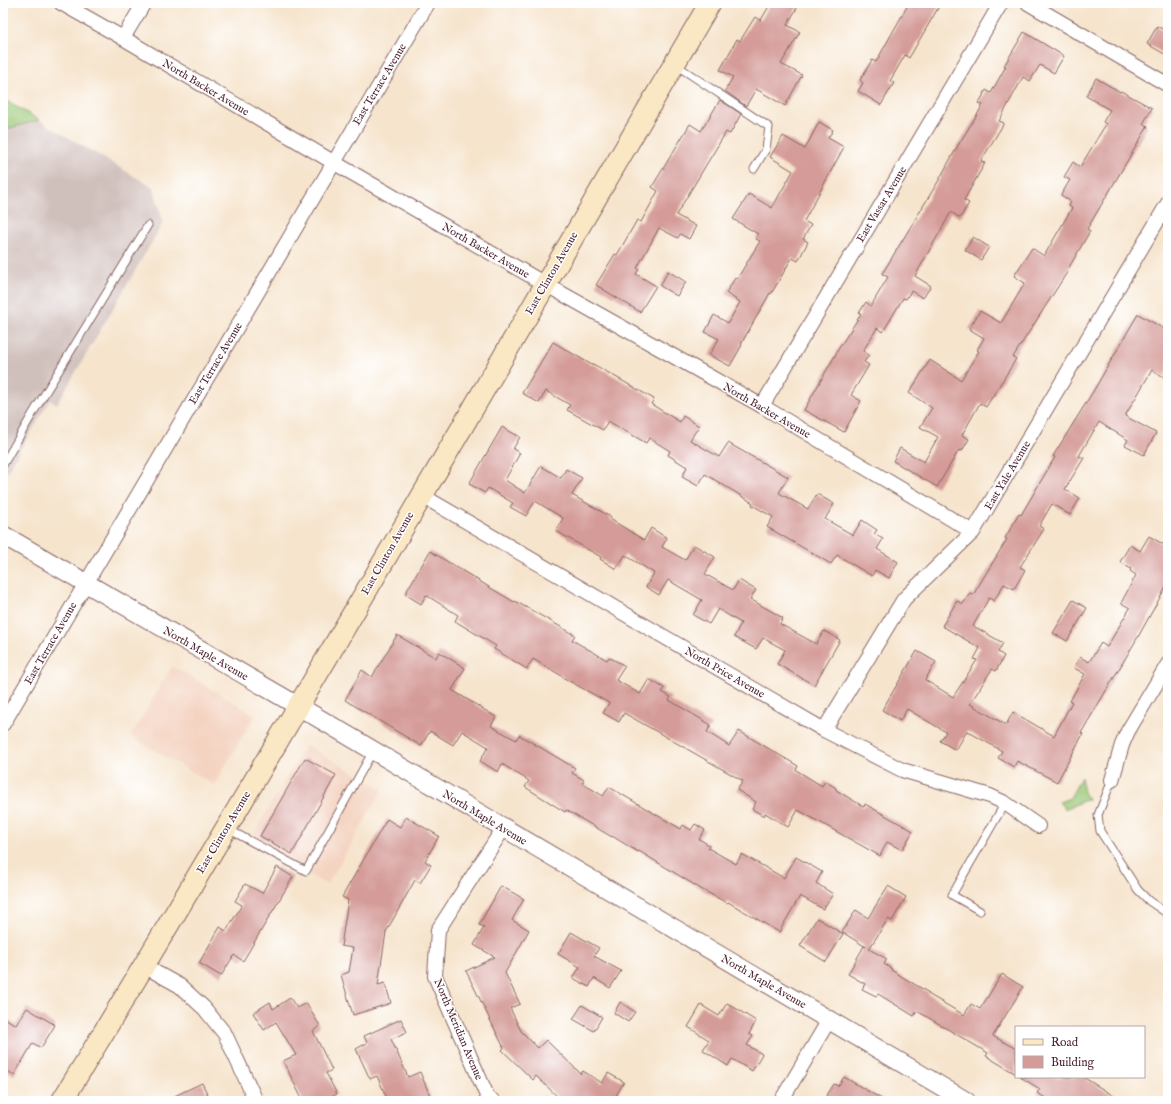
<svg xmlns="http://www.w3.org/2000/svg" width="1171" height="1104" font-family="'IM FELL English',serif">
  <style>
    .built { fill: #f4d3c1 }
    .industrial { fill: #d0c0bc }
    .green { fill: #9ac876; stroke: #727450 }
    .building { fill: #d49b98 }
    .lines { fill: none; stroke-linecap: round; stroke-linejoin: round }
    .service-casing { stroke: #866463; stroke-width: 9 }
    .minor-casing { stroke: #866463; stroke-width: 16 }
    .tertiary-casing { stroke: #866463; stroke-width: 20 }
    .secondary-casing { stroke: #866463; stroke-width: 23 }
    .service { stroke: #fff; stroke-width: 7 }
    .minor { stroke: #fff; stroke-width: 14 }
    .tertiary { stroke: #fff; stroke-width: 18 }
    .secondary { stroke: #fae7c3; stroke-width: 21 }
    .labels { text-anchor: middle; stroke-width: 3; stroke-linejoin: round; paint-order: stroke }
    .street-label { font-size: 11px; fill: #4a1f2b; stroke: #fff }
  </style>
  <rect width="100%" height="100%" fill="#fff"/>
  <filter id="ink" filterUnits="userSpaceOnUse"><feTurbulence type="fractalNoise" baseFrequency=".025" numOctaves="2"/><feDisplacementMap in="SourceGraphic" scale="8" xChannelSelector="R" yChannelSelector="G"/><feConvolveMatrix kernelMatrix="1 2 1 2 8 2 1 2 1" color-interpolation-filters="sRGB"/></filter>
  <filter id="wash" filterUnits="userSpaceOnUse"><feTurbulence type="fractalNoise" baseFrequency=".012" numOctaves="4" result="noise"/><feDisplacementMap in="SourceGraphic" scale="16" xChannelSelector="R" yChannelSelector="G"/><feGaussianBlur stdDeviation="0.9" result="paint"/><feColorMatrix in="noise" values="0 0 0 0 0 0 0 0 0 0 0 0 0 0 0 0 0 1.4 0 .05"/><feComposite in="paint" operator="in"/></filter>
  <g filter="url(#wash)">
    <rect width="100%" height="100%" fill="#f6e4cc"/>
    <g class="built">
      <polygon points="172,666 255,715 214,785 131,736"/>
      <polygon points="306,745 383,789 327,885 250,840"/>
    </g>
    <polygon class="industrial" points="39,120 154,188 163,223 57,404 50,400 3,478 3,130"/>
    <g class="green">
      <polygon points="3,99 39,120 3,130"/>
      <polygon points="1081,777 1084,792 1088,799 1065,809 1059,802 1070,798"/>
    </g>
    <g id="blocks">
      <g class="building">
        <polygon points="771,3 800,3 787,25 800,32 781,64 802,75 785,106 756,89 746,106 725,91 733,77 720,70 737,39 740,41 755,17 761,20"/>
        <polygon points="909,3 941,3 909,58 905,55 890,81 894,83 881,105 858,91 863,83 860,80 872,60 876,62"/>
        <polygon points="1157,26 1168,32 1168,56 1147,44"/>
        <polygon points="1024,32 1064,56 1054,73 1040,65 1030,81 1023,77 999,121 1004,123 981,161 985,163 964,200 969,203 960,218 951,212 915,276 931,286 923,298 911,291 906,299 903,298 883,332 877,328 863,351 869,355 864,362 869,365 851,395 861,401 844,432 804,410 837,352 837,351 861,314 859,313 866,302 871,306 888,277 882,274 939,180 957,147 983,105 979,103 986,90 991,93 1006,66 1004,66"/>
        <polygon points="1096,78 1120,92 1121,91 1152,108 1143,124 1148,126 1087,229 1090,231 1067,271 1068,271 1013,357 1016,359 986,407 980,403 962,435 969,439 962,451 959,450 937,487 893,461 900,448 924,462 938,437 920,427 932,408 909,393 930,360 961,380 979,351 977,350 984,338 969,329 980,311 1001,323 1025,283 1014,276 1032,248 1044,256 1072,208 1069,206 1071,202 1061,195 1070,180 1064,177 1073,162 1080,167 1106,124 1103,122 1110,110 1086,96"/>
        <polygon points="720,100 741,114 730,134 726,132 676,215 696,226 689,239 680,234 678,238 659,228 637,268 639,269 636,274 656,286 640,312 596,285 615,254 617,255 637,220 641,222 658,191 652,187 690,124 701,131"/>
        <polygon points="819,122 833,130 828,138 844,147 804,221 811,225 803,239 808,242 798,261 792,258 771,294 770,293 741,344 742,345 730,366 709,355 719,339 705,332 714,315 728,323 740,302 726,293 735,278 737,279 760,241 756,239 758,234 733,219 749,194 772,208 793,171 770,157 783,136 805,149"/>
        <polygon points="973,237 989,247 981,260 965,250"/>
        <polygon points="668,271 686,282 677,296 660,286"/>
        <polygon points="1138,314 1168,331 1168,369 1164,377 1152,370 1125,416 1156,433 1144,455 1125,445 1128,440 1099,422 1079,456 1084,458 1065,489 1080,498 1070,515 1052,504 1039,526 1044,529 1020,567 1025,570 1014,589 1004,584 994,601 989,598 973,626 1003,643 998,652 1004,656 996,671 992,669 970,704 1006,725 1013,712 1054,736 1072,702 1070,701 1085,674 1074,668 1080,657 1089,662 1101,643 1107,647 1130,608 1121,603 1136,575 1130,571 1131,569 1120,562 1130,545 1140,551 1149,536 1168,547 1168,583 1138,637 1081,733 1083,734 1057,782 1017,761 1014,767 998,758 1002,751 967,731 956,750 940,741 946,732 907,709 900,721 882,710 917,651 936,662 925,680 953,697 977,660 974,659 980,648 942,626 957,601 963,604 970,593 973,595 1007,539 1005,538 1019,514 1021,515 1055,457 1053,456 1094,390"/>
        <polygon points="553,342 592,365 593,364 654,399 651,404 680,422 683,416 699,426 690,440 719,457 728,443 788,477 779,493 808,509 817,494 834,504 825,519 853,535 862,520 877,530 874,534 883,539 877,549 898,562 889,578 875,570 872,576 837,555 831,564 767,527 773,517 752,505 753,503 705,474 698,486 682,477 687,467 668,455 670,451 649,438 646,443 608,421 603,430 567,410 570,405 546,391 539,403 522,393"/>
        <polygon points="502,427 520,437 513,449 520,453 505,480 525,493 541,466 561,478 566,469 582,478 572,495 611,517 610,519 644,540 651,528 667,538 662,547 685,560 694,545 715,557 705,574 733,590 739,580 756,590 750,599 783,618 780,624 816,644 824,631 840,640 814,685 777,664 785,650 763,638 756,649 734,637 741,623 718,609 709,624 693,615 702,600 668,580 659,595 646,587 654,573 625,555 616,569 600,559 601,557 556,531 563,518 535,501 526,516 510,507 513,503 488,488 485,493 469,484"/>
        <polygon points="430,551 494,590 514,602 515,601 575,635 572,640 607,660 609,657 625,666 616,680 640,694 649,679 664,688 662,692 671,697 669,700 711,725 707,732 729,746 739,731 798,766 796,770 822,786 825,781 836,788 836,790 864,807 865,804 913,831 902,850 887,842 880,856 798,810 788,827 765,813 764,816 752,809 756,802 737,790 743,781 624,713 619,722 603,713 609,703 562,677 562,676 533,659 527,669 494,649 496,646 455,621 458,615 426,595 421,604 405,594"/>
        <polygon points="1073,600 1087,608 1067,641 1053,633"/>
        <polygon points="397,635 436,658 439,652 465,668 452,690 496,717 491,726 516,740 519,735 575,768 572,773 584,780 582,783 603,796 609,787 681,829 683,825 691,830 695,824 705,830 699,839 709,845 708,848 736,864 742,854 784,878 796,857 822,872 816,883 833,894 823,909 800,896 779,932 728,902 727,903 701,889 639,851 638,852 612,836 612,837 566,810 565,812 525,787 529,781 502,764 498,772 480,761 488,747 462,731 453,745 430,731 421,746 345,700 362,670 372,677"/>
        <polygon points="305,758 336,775 292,854 260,836"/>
        <polygon points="406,817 439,836 425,861 431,865 420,883 415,880 386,932 378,985 385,983 391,1003 353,1015 341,975 349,972 353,948 341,946 348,900 342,897 387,819 400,827"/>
        <polygon points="277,867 293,877 243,961 234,955 221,976 199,963 220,927 226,931 242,905 235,901 245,884 262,893"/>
        <polygon points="501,886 524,899 512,920 529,930 505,973 520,1004 510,1008 521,1031 538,1048 546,1040 581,1074 583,1071 602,1083 608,1073 624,1082 613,1101 562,1101 536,1076 533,1080 502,1050 504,1048 466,971 495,957 474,945 484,927 479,925"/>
        <polygon points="888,886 906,897 892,921 888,919 869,949 887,959 884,964 892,969 891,970 929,993 928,994 964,1015 971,1004 980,1009 1002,974 1023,987 993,1036 1016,1049 1016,1074 986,1056 988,1053 917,1011 914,1016 878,994 876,996 862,989 865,984 848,974 864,946 866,947 842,932 856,910 868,918"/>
        <polygon points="817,918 843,934 826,962 800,946"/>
        <polygon points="571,932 599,948 594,956 621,971 610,988 594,978 589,987 573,978 580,967 558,954"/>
        <polygon points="290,998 297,1008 306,1003 320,1026 313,1031 332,1070 326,1073 337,1094 323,1101 303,1101 283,1061 296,1055 276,1022 264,1030 253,1013 270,1002 273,1009"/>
        <polygon points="620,1002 635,1012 628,1022 614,1013"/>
        <polygon points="727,1003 756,1021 749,1034 753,1036 747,1045 762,1054 752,1071 732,1059 728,1066 703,1050 709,1040 688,1027 701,1005 719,1016"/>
        <polygon points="582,1005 602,1017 594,1031 573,1019"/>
        <polygon points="27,1008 55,1025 41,1048 33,1043 14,1075 3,1068 3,1017 16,1025"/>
        <polygon points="401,1019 407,1032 391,1039 408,1077 420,1072 431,1098 424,1101 388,1101 377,1076 370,1079 356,1049 367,1043 364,1036"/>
        <polygon points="844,1077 885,1101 823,1101 834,1084 838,1086"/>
        <polygon points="1020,1077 1083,1077 1122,1101 1051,1101 1037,1093 1040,1089"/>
        <polygon points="202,1083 211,1101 164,1101"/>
      </g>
    </g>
  </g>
  <g filter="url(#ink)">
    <use href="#blocks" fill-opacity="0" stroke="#866463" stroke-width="1"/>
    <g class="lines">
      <defs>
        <g id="service">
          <polyline points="676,65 769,127 766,149 754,169"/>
          <polyline points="3,465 33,413 148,225"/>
          <polyline points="1112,780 1098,815 1100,831 1138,890 1149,901 1168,914"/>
          <polyline points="228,829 306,871 373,751"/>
          <polyline points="980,911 952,895 1005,803"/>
        </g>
        <g id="minor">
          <polyline points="61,3 123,38 333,162 545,284 762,406 973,532"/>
          <polyline points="1028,3 1168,85"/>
          <polyline points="123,38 144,3"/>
          <polyline points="762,406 1001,3"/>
          <polyline points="421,495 824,730 902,770 990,796 1005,803 1038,826"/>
          <polyline points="3,724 428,3"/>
          <polyline points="824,730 904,599 973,532 1168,203"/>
          <polyline points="1112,780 1122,745 1128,731 1168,664"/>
          <polyline points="144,966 180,986 204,1008 225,1034 256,1101"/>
          <polyline points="493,1101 488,1098 435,976 438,930 503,829"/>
          <polyline points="781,1101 829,1020"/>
        </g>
        <polyline id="tertiary" points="3,535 298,706 966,1101"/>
        <path id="secondary" d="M62 1101C283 738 495 370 710 3"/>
      </defs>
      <use href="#service" class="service-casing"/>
      <use href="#minor" class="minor-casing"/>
      <use href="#tertiary" class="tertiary-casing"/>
      <use href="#secondary" class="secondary-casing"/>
      <use href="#service" class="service"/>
      <use href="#minor" class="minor"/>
      <use href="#tertiary" class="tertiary"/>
      <use href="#secondary" class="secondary"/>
    </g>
  </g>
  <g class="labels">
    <g class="street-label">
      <text transform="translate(379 84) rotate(-59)" y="4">East Terrace Avenue</text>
      <text transform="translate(206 87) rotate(31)" y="4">North Backer Avenue</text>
      <text transform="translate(881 204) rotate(-59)" y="4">East Vassar Avenue</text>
      <text transform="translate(486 250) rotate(30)" y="4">North Backer Avenue</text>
      <text transform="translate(551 273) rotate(-60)" y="4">East Clinton Avenue</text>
      <text transform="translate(215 363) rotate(-59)" y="4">East Terrace Avenue</text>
      <text transform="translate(767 410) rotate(30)" y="4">North Backer Avenue</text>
      <text transform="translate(1007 475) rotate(-59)" y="4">East Yale Avenue</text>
      <text transform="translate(387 553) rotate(-60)" y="4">East Clinton Avenue</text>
      <text transform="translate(50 643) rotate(-60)" y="4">East Terrace Avenue</text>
      <text transform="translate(206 653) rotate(30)" y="4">North Maple Avenue</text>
      <text transform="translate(725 672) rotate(30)" y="4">North Price Avenue</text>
      <text transform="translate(485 817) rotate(31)" y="4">North Maple Avenue</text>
      <text transform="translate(223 832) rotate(-59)" y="4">East Clinton Avenue</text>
      <text transform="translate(764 981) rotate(30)" y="4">North Maple Avenue</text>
      <text transform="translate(459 1029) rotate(67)" y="4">North Meridian Avenue</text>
    </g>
  </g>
  <rect width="1171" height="1104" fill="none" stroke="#fff" stroke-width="16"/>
  <rect x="1015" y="1026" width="130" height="52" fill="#ffffff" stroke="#b7a5aa"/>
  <rect x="1023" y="1039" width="20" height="6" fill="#fae7c3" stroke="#b7a5aa"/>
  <text x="1051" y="1046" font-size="12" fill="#4a1f2b">Road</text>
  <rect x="1023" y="1056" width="20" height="12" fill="#d49b98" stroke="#b7a5aa"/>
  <text x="1051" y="1066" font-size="12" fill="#4a1f2b">Building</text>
</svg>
